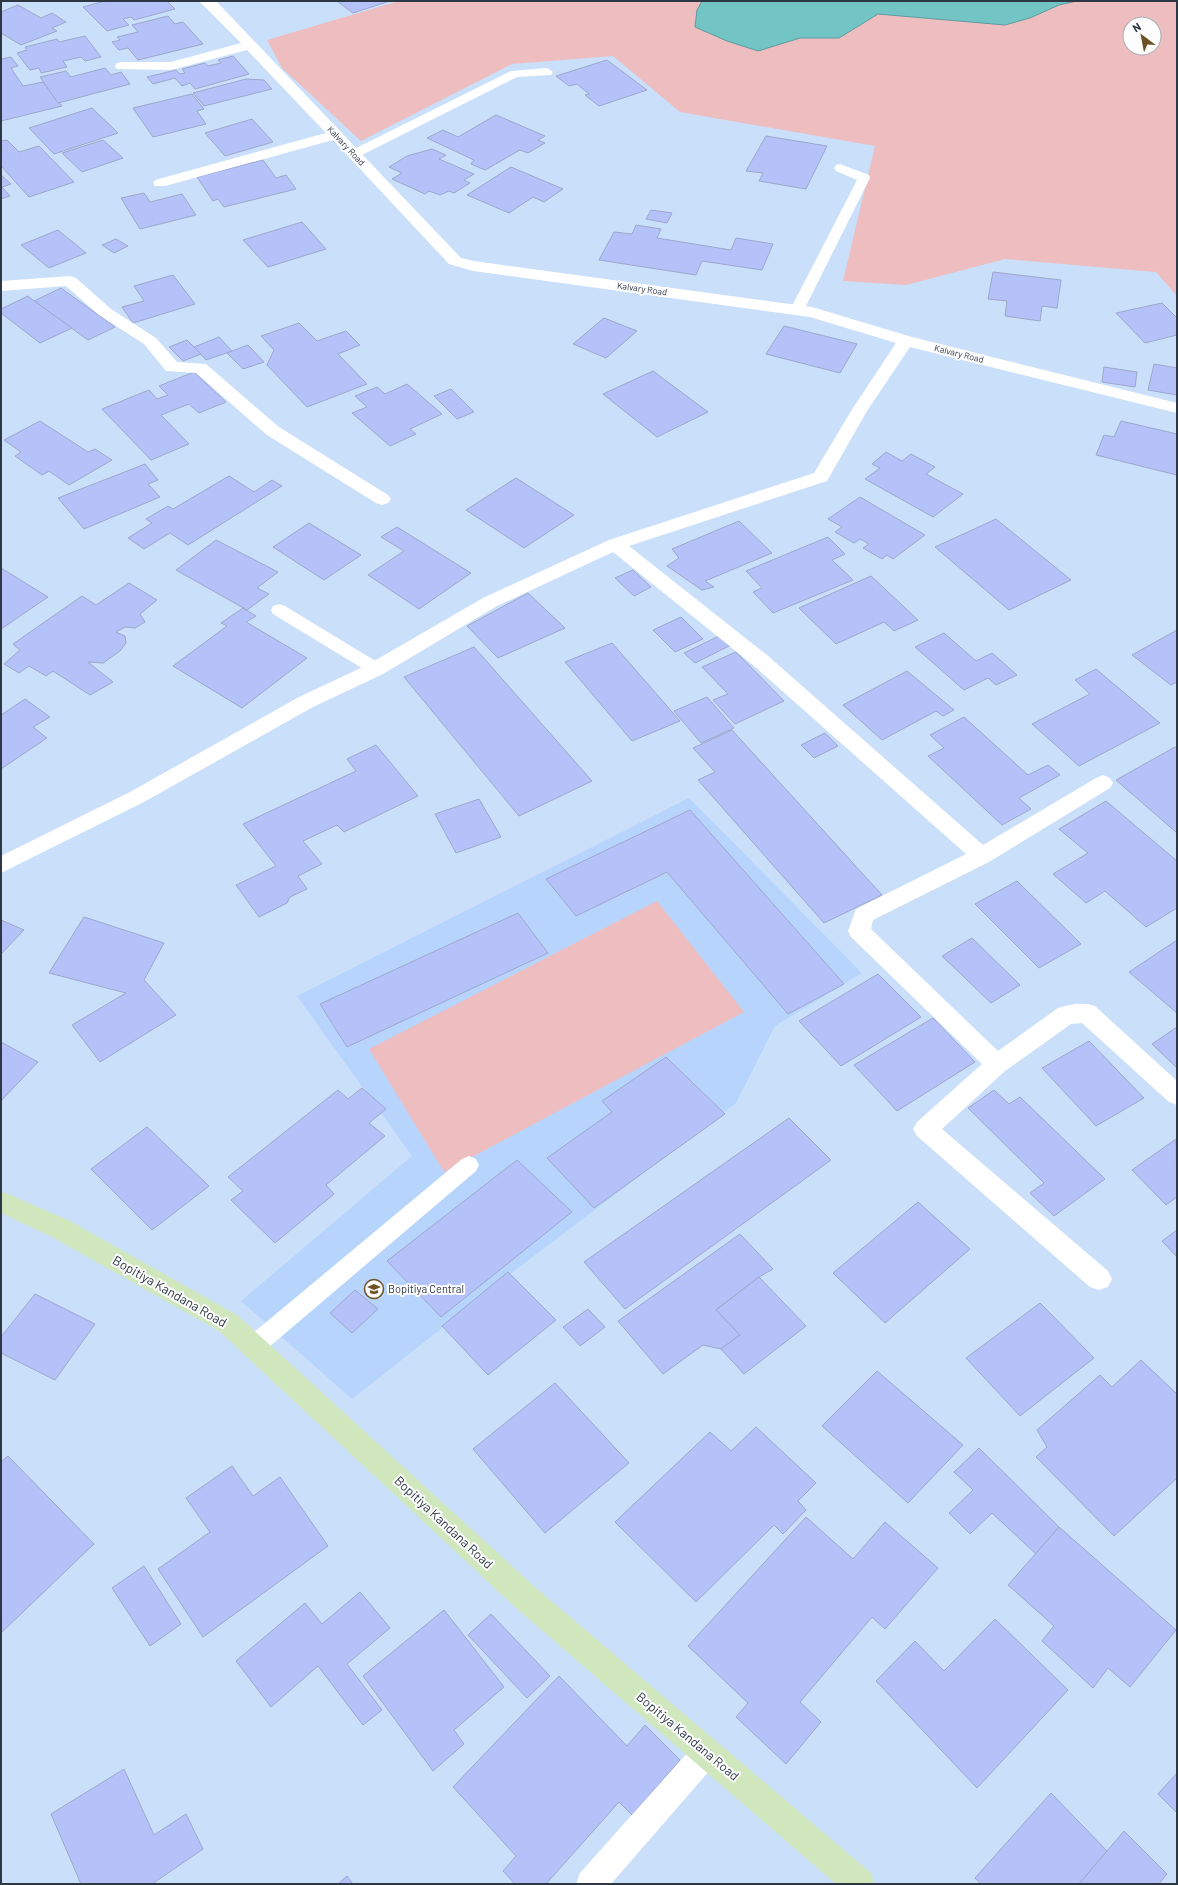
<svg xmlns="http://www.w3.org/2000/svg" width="1178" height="1885" font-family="Barlow,sans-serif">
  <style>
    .built { fill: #b7d5fc }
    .green { fill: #edbdc0; fill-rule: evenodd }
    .water { fill: #73c5c5; stroke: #5e9b9f }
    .building { fill: #b5c2fa; stroke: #9ea7cb }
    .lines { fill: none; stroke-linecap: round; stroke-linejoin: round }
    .service { fill: #fff; fill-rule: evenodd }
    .minor { fill: #fff; fill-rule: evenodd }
    .secondary { fill: #d0e7be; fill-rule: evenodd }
    .labels { text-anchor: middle; stroke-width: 4; stroke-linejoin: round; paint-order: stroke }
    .far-street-label { font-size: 9px; fill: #2e3845; stroke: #fdfdfd }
    .poi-label { font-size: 11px; fill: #2e3845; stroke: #fdfdfd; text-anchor: start }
    .near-street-label { font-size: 13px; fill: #2e3845; stroke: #fdfdfd }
  </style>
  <rect width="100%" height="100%" fill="#cadff9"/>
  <polygon class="built" points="689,798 862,973 775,1026 736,1103 522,1265 352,1399 241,1301 412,1156 297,996"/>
  <g class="green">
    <path d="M399 1H1177V296L1156 272 1005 259 906 285 843 281 875 146 680 112 613 56 512 64 361 141 282 68 267 40ZM1130 24H1154V48H1130Z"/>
    <polygon points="657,901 744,1012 444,1172 369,1049"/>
  </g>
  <polygon class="water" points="702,1 1077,1 1059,5 1030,18 1005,25 878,14 839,38 800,38 758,51 727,41 695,27 697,10"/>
  <g class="building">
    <polygon points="105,1 167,1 175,9 134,20 131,17 123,19 129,25 107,31 83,7"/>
    <polygon points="337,1 390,1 353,13"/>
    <polygon points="18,5 41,18 52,13 66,22 52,28 57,31 21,45 1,33 1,12"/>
    <polygon points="168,16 175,24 183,22 203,44 138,60 128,48 119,50 112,42 120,40 117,37 138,32 132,25"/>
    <polygon points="85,36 101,57 85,61 81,57 63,61 67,67 41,73 39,68 30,70 17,53 27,50 25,47 57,39 59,42"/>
    <polygon points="233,56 249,74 195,89 190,83 182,86 175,78 153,84 147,77 176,70 180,74 185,73 182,69 205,63 208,66 221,63 218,60"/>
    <polygon points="11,57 18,66 11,68 23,86 43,82 62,106 1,121 1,59"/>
    <polygon points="607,60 647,90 599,106 585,95 589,94 577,84 569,86 556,76"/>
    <polygon points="105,68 111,75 121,72 130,84 58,103 40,77 66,71 71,77"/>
    <polygon points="246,79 264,80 272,89 204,106 193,93"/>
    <polygon points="192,94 204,109 197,111 206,124 153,137 133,108"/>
    <polygon points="92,108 118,133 54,154 29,128"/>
    <polygon points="496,115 545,136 538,140 545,143 528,153 520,150 485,170 471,164 474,160 427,138 443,130 458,137"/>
    <polygon points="252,119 273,142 225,156 205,133"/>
    <polygon points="766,136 827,146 806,189 759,181 763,173 746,171"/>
    <polygon points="7,140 19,152 39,146 74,182 29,197 1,166 1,141"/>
    <polygon points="103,140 123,158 82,172 62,153"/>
    <polygon points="432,149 446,155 439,159 474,174 464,180 470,183 454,193 449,191 440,195 429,191 425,194 392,179 402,173 389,167 407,156"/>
    <polygon points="263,160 276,178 286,175 296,189 224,207 218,199 213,201 197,177"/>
    <polygon points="511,167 563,189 544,202 533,197 509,213 467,195"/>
    <polygon points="1,175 11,184 2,187 10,196 1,199"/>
    <polygon points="144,193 150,202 182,194 196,215 140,229 121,198"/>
    <polygon points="651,210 672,213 667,223 646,219"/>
    <polygon points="302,222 326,249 268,267 243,240"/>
    <polygon points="636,225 661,229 657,238 731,250 736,238 773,244 762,270 702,261 696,275 599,260 614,232 632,234"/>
    <polygon points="58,230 86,253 49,268 21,245"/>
    <polygon points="116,239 128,246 114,253 102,245"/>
    <polygon points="993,272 1061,280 1057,308 1042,306 1040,321 1005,316 1007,301 988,299"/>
    <polygon points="173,275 195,304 133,323 122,307 144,301 134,286"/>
    <polygon points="61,288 115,327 88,340 34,301"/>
    <polygon points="28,296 34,301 72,328 40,343 1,313 1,309"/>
    <polygon points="1162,303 1177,318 1177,335 1145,343 1116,313"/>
    <polygon points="604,318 637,331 606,358 573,344"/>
    <polygon points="299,323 317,341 346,331 360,345 338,354 367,384 307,407 267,365 274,350 261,336"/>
    <polygon points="784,326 857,344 840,373 766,354"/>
    <polygon points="219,337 232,351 206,360 194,347"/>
    <polygon points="187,340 201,354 183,361 169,347"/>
    <polygon points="248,345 264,362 243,369 227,353"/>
    <polygon points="1154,364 1177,368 1177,395 1148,390"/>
    <polygon points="1104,367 1137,372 1135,387 1102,382"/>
    <polygon points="653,371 708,412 657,437 603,394"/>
    <polygon points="194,372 226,402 199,413 189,404 161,415 189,444 151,460 102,409 149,390 157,399 168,395 159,386"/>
    <polygon points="407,384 442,414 410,429 416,434 390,446 352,413 367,407 355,396 377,387 385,394"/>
    <polygon points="451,389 474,412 457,419 434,396"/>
    <polygon points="40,421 88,452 95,449 112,460 69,485 49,471 42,475 15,456 21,452 4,440"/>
    <polygon points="1121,421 1177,434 1177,475 1096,455 1104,435 1114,437"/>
    <polygon points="886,452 902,461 911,454 935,467 926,474 963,494 933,517 865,479 880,468 872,464"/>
    <polygon points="145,464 158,480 148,484 160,497 84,529 58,498"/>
    <polygon points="229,476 254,492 272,480 282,486 188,545 170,533 144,549 128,538 152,523 146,519 168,506 173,509"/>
    <polygon points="516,478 574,515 524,548 466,510"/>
    <polygon points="860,497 925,535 893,559 887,555 882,559 863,548 869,544 860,539 854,543 835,532 842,527 828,519"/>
    <polygon points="996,519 1071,580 1009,610 935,547"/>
    <polygon points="739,521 772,553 705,581 714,587 702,590 667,566 679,558 672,549"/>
    <polygon points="309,523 361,555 324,580 273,547"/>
    <polygon points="397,527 471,573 419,609 368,575 404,551 381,537"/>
    <polygon points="828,537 845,554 832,560 853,580 773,613 753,592 762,588 746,571"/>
    <polygon points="216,540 278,572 257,588 269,594 247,610 176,570"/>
    <polygon points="1,568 48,597 1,629"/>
    <polygon points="633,570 651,587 634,596 615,578"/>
    <polygon points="871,576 918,620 894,631 884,622 836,644 799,608"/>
    <polygon points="129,583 157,600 140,614 145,622 135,628 125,627 116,632 125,636 126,643 120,651 103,663 88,662 113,682 90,695 53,671 46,676 29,666 19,673 4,664 20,650 13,644 82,596 96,605"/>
    <polygon points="528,593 565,628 498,658 467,626"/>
    <polygon points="243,608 256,616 246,622 307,658 242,708 173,666 227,626 221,623"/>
    <polygon points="681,617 703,639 675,652 653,630"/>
    <polygon points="1177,630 1177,682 1171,685 1132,655"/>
    <polygon points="944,633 976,661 992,653 1017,675 996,685 988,678 964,690 915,647"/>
    <polygon points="719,636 729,646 695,663 684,653"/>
    <polygon points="612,643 680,721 632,741 565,662"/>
    <polygon points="474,647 592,781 519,816 404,677"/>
    <polygon points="736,652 784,701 735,724 713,700 728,694 702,667"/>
    <polygon points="1096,669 1160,723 1079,766 1032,724 1090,694 1075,680"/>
    <polygon points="907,671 954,710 943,716 936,711 882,740 843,705"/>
    <polygon points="707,697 734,728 701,743 674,711"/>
    <polygon points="25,699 50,717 33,727 47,738 1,769 1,715"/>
    <polygon points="964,717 1028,775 1048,765 1060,775 1019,798 1031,809 1002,825 928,756 944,748 930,735"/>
    <polygon points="732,730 882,895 824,923 698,780 715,772 693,748"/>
    <polygon points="825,733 838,746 814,758 801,745"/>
    <polygon points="376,745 418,796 344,832 337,825 303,841 322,864 298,876 307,889 290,897 287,903 259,917 236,885 276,866 243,824 356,771 347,759"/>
    <polygon points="1175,747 1177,749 1177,833 1116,780"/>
    <polygon points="479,799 501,837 456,853 435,814"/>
    <polygon points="1106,801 1177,861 1177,908 1146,927 1105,891 1086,903 1053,874 1088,853 1059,829"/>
    <polygon points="690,810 844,984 788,1014 667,872 576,916 546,879"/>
    <polygon points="1017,881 1081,944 1039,968 975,904"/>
    <polygon points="518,913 548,953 347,1047 320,1004"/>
    <polygon points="84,917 164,943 144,980 176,1015 100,1062 72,1025 126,993 49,973"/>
    <polygon points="1,920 24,930 1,954"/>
    <polygon points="972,938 1020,985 991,1003 942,956"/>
    <polygon points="1177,940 1177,1013 1129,972"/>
    <polygon points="878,974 921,1017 841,1066 799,1021"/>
    <polygon points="933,1018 975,1062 897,1111 854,1065"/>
    <polygon points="1177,1027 1177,1068 1152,1044"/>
    <polygon points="1089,1041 1144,1098 1096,1126 1042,1068"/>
    <polygon points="1,1042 38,1062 1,1101"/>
    <polygon points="666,1057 725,1114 594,1208 547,1158 612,1112 602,1101"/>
    <polygon points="362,1088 386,1109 369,1123 385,1136 326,1185 334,1194 275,1243 231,1200 243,1191 228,1177 338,1090 348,1099"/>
    <polygon points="994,1090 1009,1104 1020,1097 1105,1179 1054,1216 1030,1193 1044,1183 968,1108"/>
    <polygon points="789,1118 831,1160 625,1309 584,1262"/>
    <polygon points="147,1127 209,1186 152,1230 91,1169"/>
    <polygon points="1176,1139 1177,1197 1166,1205 1132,1170"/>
    <polygon points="517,1160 572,1212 441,1317 387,1261"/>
    <polygon points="918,1202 970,1249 885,1323 833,1273"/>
    <polygon points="1177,1230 1177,1257 1162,1241"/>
    <polygon points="740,1234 773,1269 759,1277 716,1310 740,1335 721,1349 703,1345 663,1374 618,1321"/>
    <polygon points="508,1272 556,1320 488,1375 442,1326"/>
    <polygon points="759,1277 806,1326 744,1374 721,1349 740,1335 716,1310"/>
    <polygon points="355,1290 378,1309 352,1333 330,1313"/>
    <polygon points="35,1294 95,1324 55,1380 1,1353 1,1337"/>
    <polygon points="1040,1303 1094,1358 1020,1416 966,1358"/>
    <polygon points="588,1309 605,1327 580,1346 563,1327"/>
    <polygon points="1141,1360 1177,1394 1177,1478 1114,1536 1036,1457 1047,1447 1037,1430 1100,1375 1112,1387"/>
    <polygon points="877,1371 963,1445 908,1503 822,1426"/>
    <polygon points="555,1383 629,1463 545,1533 473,1449"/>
    <polygon points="756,1427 816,1483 798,1501 806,1510 783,1534 774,1525 696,1602 615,1522 710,1432 731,1451"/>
    <polygon points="979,1448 1059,1527 1036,1554 992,1513 970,1534 949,1513 973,1490 954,1472"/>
    <polygon points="8,1456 94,1544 1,1633 1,1462"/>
    <polygon points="232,1466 253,1496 280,1477 328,1546 203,1637 158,1569 210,1532 186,1498"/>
    <polygon points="806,1517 853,1559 885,1522 938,1568 885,1629 872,1617 800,1702 821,1722 786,1764 736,1717 748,1703 688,1646"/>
    <polygon points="1059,1527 1176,1630 1130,1687 1108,1668 1093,1688 1042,1641 1054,1626 1008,1585"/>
    <polygon points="144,1566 181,1624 150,1646 112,1588"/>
    <polygon points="360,1592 390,1628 347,1664 382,1710 363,1725 318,1666 271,1707 236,1661 305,1603 322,1624"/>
    <polygon points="444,1610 504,1687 454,1730 464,1744 433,1771 363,1676"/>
    <polygon points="491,1614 550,1676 527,1698 468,1635"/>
    <polygon points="995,1619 1068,1690 977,1788 876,1681 915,1641 944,1671"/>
    <polygon points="559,1676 627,1746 645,1725 680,1760 632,1815 619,1802 546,1884 515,1884 503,1871 516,1856 453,1787"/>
    <polygon points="124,1769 154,1835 186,1814 203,1849 152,1884 81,1884 51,1814"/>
    <polygon points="1177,1773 1177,1813 1158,1794"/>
    <polygon points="1051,1793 1107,1851 1079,1884 981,1884 975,1878"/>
    <polygon points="1124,1831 1167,1874 1159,1884 1079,1884"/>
    <polygon points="347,1876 353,1884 338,1884"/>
  </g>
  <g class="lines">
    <g class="service">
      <polygon points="547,68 553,72 551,75 517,77 358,157 350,157 348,154 350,151 511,71"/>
      <polygon points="840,164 869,175 870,178 804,310 802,313 792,313 790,310 857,180 836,171 834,168 836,165"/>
      <polygon points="279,604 285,606 382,665 384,669 382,673 376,675 370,673 273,614 271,610 273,606"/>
      <polygon points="469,1156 476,1159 479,1165 476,1171 262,1353 254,1356 246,1353 243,1346 246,1339 462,1159"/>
    </g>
    <g class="minor">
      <path d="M199 1 217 2 461 258 474 261 812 307 912 337 1177 403V413L910 347 867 411 827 481 629 546 767 655 983 845 1096 778 1103 775 1110 778 1113 783 1110 788 989 862 873 920 871 929 998 1051 1058 1008C1070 1004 1083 1002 1095 1006L1177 1081V1105L1169 1102 1082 1023 1071 1024 1005 1071 942 1129 1108 1271 1112 1279 1108 1287 1099 1290 1090 1287 917 1136 913 1129 917 1122 982 1064 851 937 848 931 856 909 966 854 753 665 613 552 497 606 383 674 313 707 144 802 1 873V856L130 792 299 697 369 664 483 598 609 540 814 473 851 411 896 343 810 317 473 271 449 264 333 140 165 186H155L153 183 155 180 326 133 247 50 171 70 117 69 115 66 117 63 122 62H171L241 43Z"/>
      <polygon points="70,276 76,278 111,309 156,338 177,362 206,364 279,427 388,495 391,499 388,503 382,505 376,503 267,435 196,373 166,371 144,344 99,315 66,286 1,291 1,281"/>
      <polygon points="707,1737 717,1742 722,1752 717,1762 611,1884 576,1884 580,1873 697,1742"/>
    </g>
    <polygon class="secondary" points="1,1191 70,1221 237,1315 536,1588 871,1873 875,1884 836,1884 516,1608 219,1331 52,1237 1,1213"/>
  </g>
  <defs>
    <symbol id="school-ring" viewBox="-11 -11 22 22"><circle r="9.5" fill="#fdfdfd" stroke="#6d5024" stroke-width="1.5"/><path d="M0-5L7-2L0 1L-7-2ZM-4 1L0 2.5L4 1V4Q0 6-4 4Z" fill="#6d5024"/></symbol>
  </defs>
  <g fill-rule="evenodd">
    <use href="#school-ring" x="363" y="1278" width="22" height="22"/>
  </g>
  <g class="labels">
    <g class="far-street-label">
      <text transform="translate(346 146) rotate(47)" y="3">Kalvary Road</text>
      <text transform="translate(642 289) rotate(8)" y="3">Kalvary Road</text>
      <text transform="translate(959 354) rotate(14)" y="3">Kalvary Road</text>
    </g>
    <g class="poi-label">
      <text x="388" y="1293">Bopitiya Central</text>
    </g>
    <g class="near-street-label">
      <text transform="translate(170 1291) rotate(30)" y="5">Bopitiya Kandana Road</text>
      <text transform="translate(444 1522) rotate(43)" y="5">Bopitiya Kandana Road</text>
      <text transform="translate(688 1736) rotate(40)" y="5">Bopitiya Kandana Road</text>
    </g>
  </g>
  <rect width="1178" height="1885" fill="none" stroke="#2e3845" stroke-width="4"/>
  <g transform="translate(1142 36) rotate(328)"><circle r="19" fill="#fdfdfd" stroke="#aaaeb3"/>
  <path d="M0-3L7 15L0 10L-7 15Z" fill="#6d5024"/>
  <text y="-6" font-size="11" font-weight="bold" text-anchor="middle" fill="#2e3845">N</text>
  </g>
</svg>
